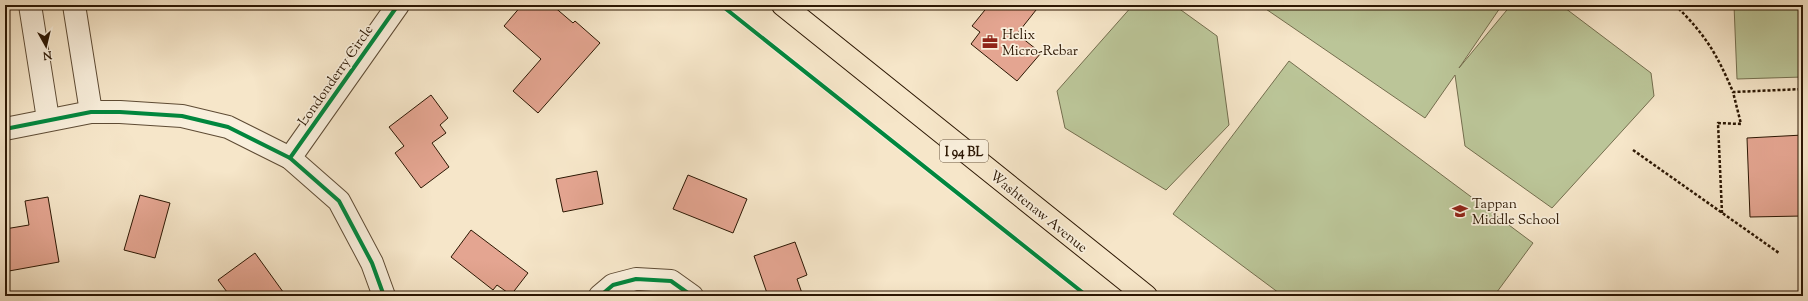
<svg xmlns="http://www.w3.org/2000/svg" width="1808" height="301" font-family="'Sorts Mill Goudy',serif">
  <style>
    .green { fill: #bbc598; stroke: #746e4e }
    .building { fill: #e4a591; stroke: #2c1703 }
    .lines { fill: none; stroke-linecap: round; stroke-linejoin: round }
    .minor-casing { stroke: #5e4b34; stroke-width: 24 }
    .primary-casing { stroke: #2c1703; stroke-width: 24 }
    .path { stroke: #2c1703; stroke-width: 2.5; stroke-dasharray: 3 2; stroke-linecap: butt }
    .minor { stroke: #f9efdc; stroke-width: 22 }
    .primary { stroke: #f6e6c9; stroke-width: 22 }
    .cycleway-casing { stroke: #f9efdc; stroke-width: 6 }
    .cycleway { stroke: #00873e; stroke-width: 4 }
    .labels { text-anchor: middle; stroke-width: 3.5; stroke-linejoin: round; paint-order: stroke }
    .shield { fill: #f9efdc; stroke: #6a5844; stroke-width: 1 }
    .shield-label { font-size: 13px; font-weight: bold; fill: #2c1703 }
    .poi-label { font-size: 14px; fill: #2c1703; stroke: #f9efdc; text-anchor: start }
    .street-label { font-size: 14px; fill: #2c1703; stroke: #f9efdc }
  </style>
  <rect width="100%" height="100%" fill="#f6e6c9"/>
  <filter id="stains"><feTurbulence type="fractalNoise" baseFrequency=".005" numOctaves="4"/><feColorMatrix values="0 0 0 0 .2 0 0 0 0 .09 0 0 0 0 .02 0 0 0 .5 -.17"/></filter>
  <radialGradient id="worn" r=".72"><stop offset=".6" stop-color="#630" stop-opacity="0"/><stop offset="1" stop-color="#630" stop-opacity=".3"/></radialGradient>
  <g class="green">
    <polygon points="1133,5 1174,5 1217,36 1229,125 1166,190 1065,128 1057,91"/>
    <polygon points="1260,5 1502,5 1459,68 1511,5 1561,5 1651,73 1654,96 1552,208 1465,146 1455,75 1425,118"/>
    <polygon points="1734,5 1803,5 1803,77 1737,79"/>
    <polygon points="1289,61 1533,243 1494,296 1283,296 1173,214"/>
  </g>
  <g class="building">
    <polygon points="522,5 552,5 573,23 575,21 600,43 538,113 513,91 541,59 504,26"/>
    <polygon points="989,5 1040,5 1017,34 1041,53 1017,81 971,44 980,32 972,26"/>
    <polygon points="431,95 448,118 440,125 446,133 432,143 449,167 421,188 395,153 404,146 389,127"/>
    <polygon points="1803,135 1803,216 1750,217 1747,138"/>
    <polygon points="597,171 603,204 563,212 556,179"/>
    <polygon points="688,175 747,199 733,233 673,209"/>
    <polygon points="140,195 170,203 155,258 124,250"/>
    <polygon points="48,197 59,262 9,271 5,247 5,229 29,225 25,201"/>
    <polygon points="471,230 528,273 511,295 497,285 493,290 451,257"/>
    <polygon points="795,242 807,275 797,279 803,296 768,296 754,256"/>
    <polygon points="255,253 286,296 230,296 218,280"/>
  </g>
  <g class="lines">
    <defs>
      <g id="minor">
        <polyline points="30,5 48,119"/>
        <polyline points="74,5 91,112"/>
        <polyline points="5,129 91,112 120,112 182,116 228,127 290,158 339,201 372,263 384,296"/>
        <polyline points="290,158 398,5"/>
        <polyline points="600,296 613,285 636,279 671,281 692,296"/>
      </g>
      <polyline id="primary" points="783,5 1146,296"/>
    </defs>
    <use href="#minor" class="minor-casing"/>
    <use href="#primary" class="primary-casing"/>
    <g class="path">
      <path d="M1675 5C1705 34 1717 54 1733 92L1803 89"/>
      <polyline points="1633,150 1779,253"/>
      <polyline points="1722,213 1718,123 1741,124 1733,92"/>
    </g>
    <use href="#minor" class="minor"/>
    <use href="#primary" class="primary"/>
    <defs>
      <g id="cycleway">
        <polyline points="721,5 1087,296"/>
        <polyline points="5,129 91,112 120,112 182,116 228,127 290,158 339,201 372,263 384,296"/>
        <polyline points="290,158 398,5"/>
        <polyline points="600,296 613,285 636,279 671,281 692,296"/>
      </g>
    </defs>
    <use href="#cycleway" class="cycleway-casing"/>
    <use href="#cycleway" class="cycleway"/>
  </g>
  <defs>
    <symbol id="office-bare" viewBox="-9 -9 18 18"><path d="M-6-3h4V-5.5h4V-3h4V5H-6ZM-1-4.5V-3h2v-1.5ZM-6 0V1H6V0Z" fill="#8f2418" stroke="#f9efdc" stroke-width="2.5" paint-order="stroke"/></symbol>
    <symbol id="school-bare" viewBox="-9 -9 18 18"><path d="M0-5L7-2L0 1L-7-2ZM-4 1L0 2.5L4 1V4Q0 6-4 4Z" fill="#8f2418" stroke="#f9efdc" stroke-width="2.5" paint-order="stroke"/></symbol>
  </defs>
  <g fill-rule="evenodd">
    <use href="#office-bare" x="979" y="31" width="22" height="22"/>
    <use href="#school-bare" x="1449" y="200" width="22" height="22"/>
  </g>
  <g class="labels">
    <rect class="shield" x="940" y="140" width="48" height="22" rx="3"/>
    <g class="shield-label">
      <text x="964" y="156">I 94 BL</text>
    </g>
    <g class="poi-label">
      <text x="1002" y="39">Helix<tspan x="1002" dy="16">Micro-Rebar</tspan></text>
      <text x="1472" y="208">Tappan<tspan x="1472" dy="16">Middle School</tspan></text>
    </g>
    <g class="street-label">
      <text transform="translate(335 75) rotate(-55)" y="5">Londonderry Circle</text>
      <text transform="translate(1039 211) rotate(39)" y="5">Washtenaw Avenue</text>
    </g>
  </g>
  <rect width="1808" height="301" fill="none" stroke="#f6e6c9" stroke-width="20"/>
  <rect x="6" y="6" width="1796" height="289" fill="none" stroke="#2c1703" stroke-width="2"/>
  <rect x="10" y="10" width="1788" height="281" fill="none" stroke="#2c1703"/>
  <g transform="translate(46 46) rotate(172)" stroke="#f9efdc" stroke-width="3" paint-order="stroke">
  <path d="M0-3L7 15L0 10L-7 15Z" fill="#2c1703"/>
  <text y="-6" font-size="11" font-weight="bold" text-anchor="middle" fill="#2c1703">N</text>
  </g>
  <rect width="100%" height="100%" filter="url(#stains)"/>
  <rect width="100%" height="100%" fill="url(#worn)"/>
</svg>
